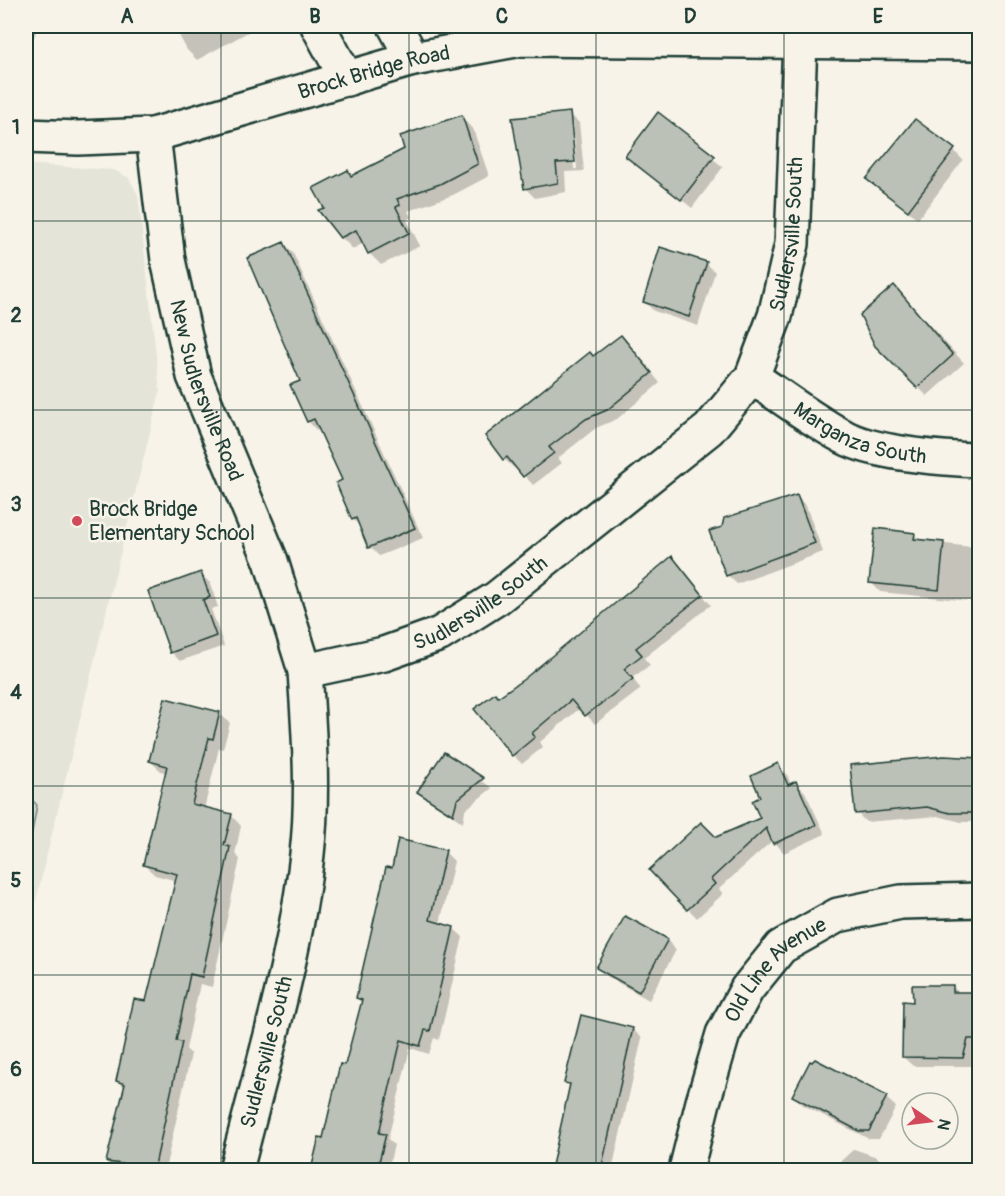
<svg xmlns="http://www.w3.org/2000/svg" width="1005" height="1196" font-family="Pangolin,sans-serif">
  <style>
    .built { fill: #e5e4d9 }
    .green { fill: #d3d5ca; stroke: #79897f; stroke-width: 1.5 }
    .shadow { fill: #0003; fill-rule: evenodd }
    .building { fill: #bbc1b6; stroke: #1f3d34; stroke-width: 1.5 }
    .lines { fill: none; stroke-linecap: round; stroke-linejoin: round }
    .minor-casing { stroke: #1f3d34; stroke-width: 38 }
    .tertiary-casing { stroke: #1f3d34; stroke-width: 38 }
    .minor { stroke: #f7f3e8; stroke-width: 33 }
    .tertiary { stroke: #f7f3e8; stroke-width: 33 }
    .grid { fill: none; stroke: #1f3d34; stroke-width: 1.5; stroke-opacity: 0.55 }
    .poi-dot { fill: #d1495b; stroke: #f7f3e8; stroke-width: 2 }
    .labels { text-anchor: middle; stroke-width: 5; stroke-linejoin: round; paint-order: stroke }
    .street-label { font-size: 21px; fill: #1f3d34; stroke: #f7f3e8 }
    .poi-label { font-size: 21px; fill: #1f3d34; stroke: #f7f3e8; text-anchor: start }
    .neatline { fill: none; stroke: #1f3d34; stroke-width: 2 }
    .grid-label { font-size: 20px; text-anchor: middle; font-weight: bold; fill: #1f3d34 }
  </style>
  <rect width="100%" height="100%" fill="#f7f3e8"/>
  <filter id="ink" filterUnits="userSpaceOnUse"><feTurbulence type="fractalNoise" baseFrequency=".0167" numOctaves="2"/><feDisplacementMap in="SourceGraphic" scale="12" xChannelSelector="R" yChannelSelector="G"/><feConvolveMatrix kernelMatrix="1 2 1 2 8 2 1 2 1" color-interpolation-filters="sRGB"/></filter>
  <g filter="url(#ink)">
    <polygon class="built" points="26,164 114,170 129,178 138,195 160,391 26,941"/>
    <polygon class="green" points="26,794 37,805 26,866"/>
    <g class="shadow">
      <polygon points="26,26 38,26 31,46 26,45"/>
      <polygon points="174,26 259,26 197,60 187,50"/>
      <path d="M570 114 579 123 584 171 565 172 566 192 535 198 525 188ZM570 122H573L577 169H574Z"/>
      <polygon points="659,114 723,167 692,208 627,156"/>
      <polygon points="461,117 473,129 489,176 453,195 408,211 411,217 407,220 420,246 381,265 369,253 364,243 353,249 341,237 326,208 348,172 352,177 406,150"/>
      <polygon points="954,151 963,160 918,219 868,179"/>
      <polygon points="284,243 293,253 423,538 379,556 370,547 362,528 353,519 344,481 320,429 317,431 308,421"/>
      <polygon points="706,263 715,272 698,326 654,311 644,302"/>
      <polygon points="903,296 964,363 927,396 876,345"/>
      <polygon points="630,346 660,383 617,419 596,428 558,458 562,463 533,485 516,466 514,468 504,459"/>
      <polygon points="797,496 806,506 823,552 737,584 727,575"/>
      <polygon points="914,534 921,541 980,548 980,602 880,592 871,582"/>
      <polygon points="672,558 711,605 644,658 650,665 632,678 641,689 595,724 580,708 540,742 543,747 522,764 513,755 498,699 525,680"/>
      <polygon points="201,574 210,583 218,607 211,609 224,646 180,661 171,652"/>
      <polygon points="219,713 230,723 223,749 219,748 204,809 231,815 241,826 235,854 240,859 212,987 200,984 186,1049 191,1054 165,1170 107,1170 126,1089 118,1081 147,1003 177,881 155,875 144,865 167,773 161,771 150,761"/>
      <polygon points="444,754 492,788 465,810 463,823 419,791"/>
      <polygon points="980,759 980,822 961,822 938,816 866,822 857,813"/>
      <polygon points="777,765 787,774 791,785 796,783 805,792 825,834 784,853 773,840 719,889 723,894 697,918 651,870 762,818 762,798"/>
      <polygon points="445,852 454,861 440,924 453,928 463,937 439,1040 434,1038 429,1054 410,1048 388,1139 394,1145 388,1170 313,1170 320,1139 324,1140 347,1066 362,1003 357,998 393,870"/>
      <polygon points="667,940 676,950 649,1000 608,977 598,968"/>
      <polygon points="952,986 959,993 980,993 980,1066 913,1066 903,1057 914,1003"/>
      <polygon points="632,1029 642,1038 612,1170 553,1170 571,1087 566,1082"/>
      <polygon points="815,1061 886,1098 896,1107 879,1139 869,1139 803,1105 794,1096"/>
      <polygon points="26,1127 34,1132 27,1159 26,1158"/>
      <polygon points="854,1149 877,1157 890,1170 831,1170"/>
    </g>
    <g class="building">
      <polygon points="570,112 575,162 556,163 558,183 524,189 512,118"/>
      <polygon points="658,112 715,156 681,200 625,156"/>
      <polygon points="462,115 478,164 440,184 397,199 400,205 396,207 409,233 368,254 356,230 340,238 318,210 324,208 313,188 348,170 351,176 404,149 400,136"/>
      <polygon points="915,119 955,149 908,211 866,179"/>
      <polygon points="284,242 415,528 368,548 356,518 352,520 336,483 342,480 314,419 307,422 290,385 300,381 247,258"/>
      <polygon points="660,247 707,262 689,317 643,302"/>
      <polygon points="894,285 953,355 917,388 875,346 860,315"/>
      <polygon points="621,335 652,373 607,410 586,419 549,447 554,453 523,477 507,457 503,460 485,436 590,352 593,356"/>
      <polygon points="797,495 815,543 726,576 709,531 722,527 724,518"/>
      <polygon points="875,528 915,533 914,539 944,542 939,590 869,583"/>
      <polygon points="672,556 703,595 636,648 642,655 624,669 633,679 585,716 571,700 532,733 535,737 512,756 474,709 495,693 498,697 524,679"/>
      <polygon points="201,572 210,597 203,600 216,636 170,653 148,591"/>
      <polygon points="165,698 220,712 213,739 209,738 192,804 232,814 224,845 230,847 202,977 190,974 176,1041 182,1042 154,1170 120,1170 122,1164 106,1162 125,1084 116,1081 134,999 146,1001 177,874 143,865 167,766 149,761"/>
      <polygon points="444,752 484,778 457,800 453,815 417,792"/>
      <polygon points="944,756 980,758 980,813 950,813 927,807 855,814 850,765"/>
      <polygon points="778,763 788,785 796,781 816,825 773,844 766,828 711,879 715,884 687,910 649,870 701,822 716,837 760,818 752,801 760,797 751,776"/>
      <polygon points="398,839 446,850 430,920 454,927 430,1031 425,1030 420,1046 401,1040 379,1133 386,1134 377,1170 311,1170 319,1137 323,1138 340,1064 345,1065 362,1000 356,998 386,867 392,868"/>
      <polygon points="625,916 668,939 639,992 596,968"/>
      <polygon points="912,985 953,985 953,992 980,992 980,1039 968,1039 963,1058 902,1057 903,1001 913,1002"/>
      <polygon points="581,1015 633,1028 601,1170 551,1170 570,1084 564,1083"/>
      <polygon points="815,1059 887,1096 869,1131 859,1131 792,1096 810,1061 812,1062"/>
    </g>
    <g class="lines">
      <defs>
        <g id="minor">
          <polyline points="318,26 347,79"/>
          <polyline points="395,26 413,59"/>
          <path id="s1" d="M153 135 168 260 194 376 271 561 305 671"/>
          <path id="s2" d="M752 377C781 396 819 425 848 439 881 454 944 459 980 460"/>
          <path id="s3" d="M236 1170C261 1069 296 957 307 854 314 793 309 732 305 671L384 654 440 634 497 598 709 429 752 377 775 316 792 244 800 42"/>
          <path id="s4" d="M686 1170 703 1102 723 1034 747 989 781 947 838 915 901 902 980 900"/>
        </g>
        <g id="tertiary">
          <path id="s5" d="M26 136 78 138 153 135 413 59 521 39 980 43"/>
        </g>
      </defs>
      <use href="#minor" class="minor-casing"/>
      <use href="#tertiary" class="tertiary-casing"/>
      <use href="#minor" class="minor"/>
      <use href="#tertiary" class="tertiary"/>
    </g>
  </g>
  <path class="grid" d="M221 26V1170M409 26V1170M596 26V1170M784 26V1170M26 221H980M26 410H980M26 598H980M26 786H980M26 975H980"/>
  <circle class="poi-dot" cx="77" cy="521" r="6"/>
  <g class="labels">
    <g class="street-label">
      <text dy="7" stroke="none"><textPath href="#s5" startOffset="357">Brock Bridge Road</textPath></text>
      <text dy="7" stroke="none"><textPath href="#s3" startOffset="1202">Sudlersville South</textPath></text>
      <text dy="7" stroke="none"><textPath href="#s1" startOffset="262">New Sudlersville Road</textPath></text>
      <text dy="7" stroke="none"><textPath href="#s2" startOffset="124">Marganza South</textPath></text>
      <text dy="7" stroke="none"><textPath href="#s3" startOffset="698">Sudlersville South</textPath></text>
      <text dy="7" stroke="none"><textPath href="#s4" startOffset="226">Old Line Avenue</textPath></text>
      <text dy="7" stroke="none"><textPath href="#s3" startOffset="122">Sudlersville South</textPath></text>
    </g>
    <g class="poi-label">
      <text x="89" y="516">Brock Bridge<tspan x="89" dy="24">Elementary School</tspan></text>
    </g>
  </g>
  <rect width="1005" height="1196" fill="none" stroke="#f7f3e8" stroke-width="66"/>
  <g transform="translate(930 1121) rotate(104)"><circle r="28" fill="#f7f3e8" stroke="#a1aaa0" stroke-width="1.5"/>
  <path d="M0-4.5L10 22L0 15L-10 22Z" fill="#d1495b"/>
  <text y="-9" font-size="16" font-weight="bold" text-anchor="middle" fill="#1f3d34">N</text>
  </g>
  <rect x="33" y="33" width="939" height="1130" class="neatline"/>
  <g class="grid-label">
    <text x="127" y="23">A</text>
    <text x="315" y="23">B</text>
    <text x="502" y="23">C</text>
    <text x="690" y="23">D</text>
    <text x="878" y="23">E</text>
    <text x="16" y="134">1</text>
    <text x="16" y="322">2</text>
    <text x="16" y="511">3</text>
    <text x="16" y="699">4</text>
    <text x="16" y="887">5</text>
    <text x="16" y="1076">6</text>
  </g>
</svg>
